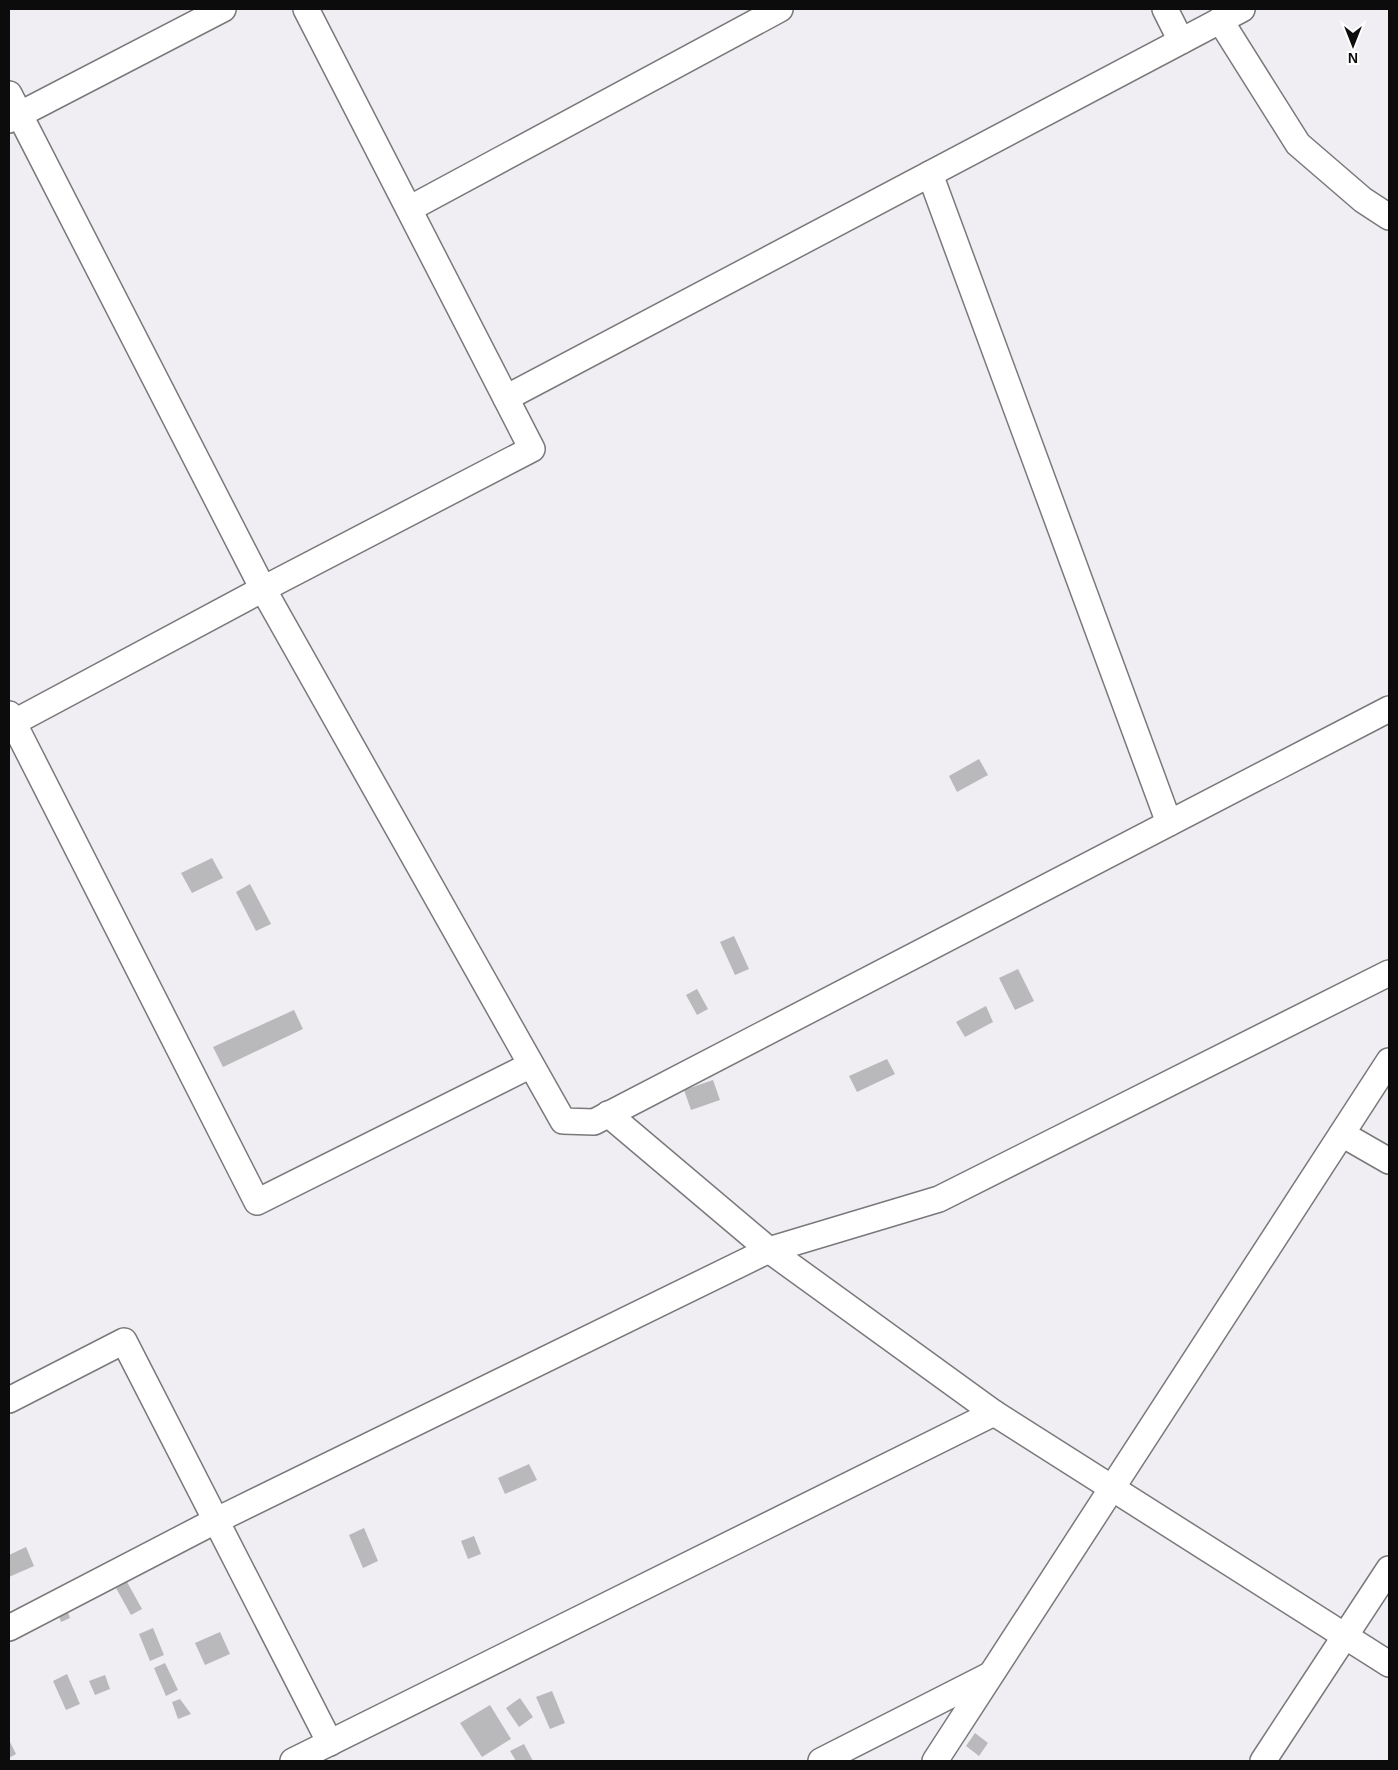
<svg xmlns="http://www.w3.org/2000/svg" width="1398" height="1770" font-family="Helvetica,sans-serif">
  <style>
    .building { fill: #b9b8bb }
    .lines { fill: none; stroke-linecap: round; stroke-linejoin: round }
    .minor-casing { stroke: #79787b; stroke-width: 28 }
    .minor { stroke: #fff; stroke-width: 25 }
  </style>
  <rect width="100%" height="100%" fill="#f0eef2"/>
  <g class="building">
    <polygon points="979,759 988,775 957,792 949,776"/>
    <polygon points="212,858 223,878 192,893 181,873"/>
    <polygon points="250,884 271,924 256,931 236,892"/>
    <polygon points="734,936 749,969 735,975 720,942"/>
    <polygon points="1018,969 1034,1001 1015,1010 999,978"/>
    <polygon points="697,989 708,1009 697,1015 686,995"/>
    <polygon points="986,1006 993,1022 965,1037 956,1022"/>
    <polygon points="294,1010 303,1029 223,1067 213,1047"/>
    <polygon points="887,1059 895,1074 857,1092 849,1076"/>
    <polygon points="713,1080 720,1100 691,1110 684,1090"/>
    <polygon points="529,1464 537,1480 505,1494 498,1478"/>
    <polygon points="364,1528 378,1561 363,1568 349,1535"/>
    <polygon points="474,1536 481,1554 468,1559 461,1541"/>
    <polygon points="26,1547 34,1566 9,1577 9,1555"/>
    <polygon points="127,1582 142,1609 131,1615 116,1588"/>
    <polygon points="66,1607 70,1618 61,1622 57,1610"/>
    <polygon points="153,1628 164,1655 150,1661 139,1634"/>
    <polygon points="220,1632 230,1654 205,1665 195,1643"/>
    <polygon points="165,1663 178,1690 166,1696 154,1668"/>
    <polygon points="67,1674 80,1704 66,1710 53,1681"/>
    <polygon points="105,1675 110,1689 95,1695 89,1681"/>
    <polygon points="552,1691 565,1723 550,1729 536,1697"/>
    <polygon points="520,1698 533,1717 519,1727 506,1708"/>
    <polygon points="180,1699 191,1714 178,1719 172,1702"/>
    <polygon points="490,1705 511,1739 482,1757 460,1723"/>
    <polygon points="975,1733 988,1743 979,1756 966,1746"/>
    <polygon points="9,1740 16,1754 9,1758"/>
    <polygon points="524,1744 533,1761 516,1761 510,1751"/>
  </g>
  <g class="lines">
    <defs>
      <g id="minor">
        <polyline points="1165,9 1181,41"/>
        <polyline points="1220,20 1298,144 1363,200 1389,217"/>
        <polyline points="9,94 263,589 563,1121 594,1122 1389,709"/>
        <polyline points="9,120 223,9"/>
        <polyline points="930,174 1169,823"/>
        <polyline points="409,209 780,9"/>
        <polyline points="506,398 1242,9"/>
        <polyline points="9,714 257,1202 531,1065"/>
        <polyline points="9,725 263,589 532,449 306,9"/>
        <polyline points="608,1114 769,1250 994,1413 1389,1664"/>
        <polyline points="1342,1134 1389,1161"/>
        <polyline points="9,1400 124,1341 330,1743"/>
        <polyline points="9,1628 215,1521 769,1250 939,1199 1389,973"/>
        <polyline points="293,1761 994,1413"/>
        <polyline points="821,1761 990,1675"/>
        <polyline points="935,1761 1389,1061"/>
        <polyline points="1263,1761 1389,1569"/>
      </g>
    </defs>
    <use href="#minor" class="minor-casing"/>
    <use href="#minor" class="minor"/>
  </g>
  <rect width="1398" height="1770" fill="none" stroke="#0c0c0d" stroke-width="20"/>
  <g transform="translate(1353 45) rotate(180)" stroke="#ffffff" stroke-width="4" paint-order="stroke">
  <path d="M0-4L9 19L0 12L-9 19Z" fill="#0c0c0d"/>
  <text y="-8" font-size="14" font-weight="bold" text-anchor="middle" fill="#0c0c0d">N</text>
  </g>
</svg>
